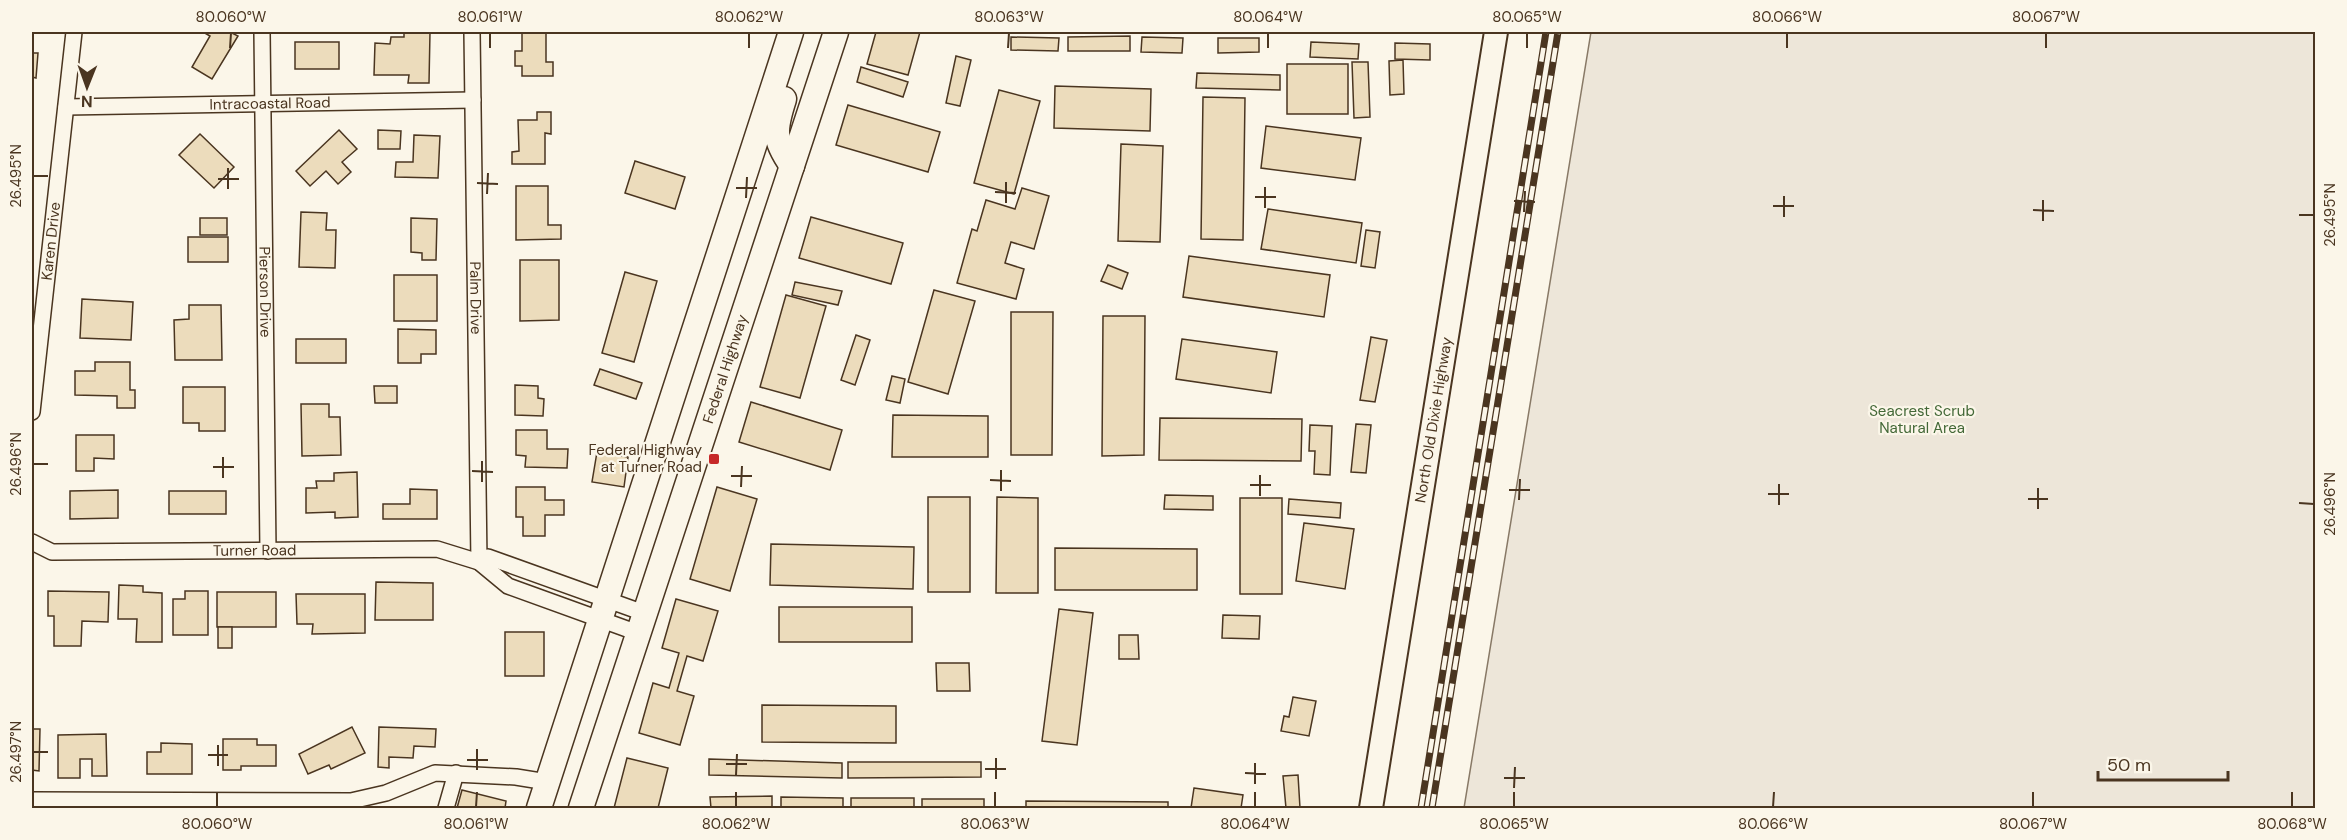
<svg xmlns="http://www.w3.org/2000/svg" width="2347" height="840" font-family="'DM Sans',sans-serif">
  <style>
    .green { fill: #ede6d9; stroke: #887966; stroke-width: 1.5 }
    .building { fill: #ecdcbc; stroke: #4a3520; stroke-width: 1.5 }
    .lines { fill: none; stroke-linecap: round; stroke-linejoin: round }
    .street-casing { stroke: #4a3520; stroke-width: 18 }
    .secondary-casing { stroke: #4a3520; stroke-width: 26 }
    .primary-casing { stroke: #4a3520; stroke-width: 27 }
    .street { stroke: #fbf6e9; stroke-width: 15 }
    .secondary { stroke: #fbf6e9; stroke-width: 22 }
    .primary { stroke: #fbf6e9; stroke-width: 24 }
    .rail-casing { stroke: #4a3520; stroke-width: 7 }
    .rail { stroke: #fbf6e9; stroke-width: 4.5; stroke-dasharray: 14; stroke-linecap: butt }
    .ticks { fill: none; stroke: #4a3520; stroke-width: 2 }
    .poi-dot { fill: #c62828; stroke: #fbf6e9; stroke-width: 2 }
    .labels { text-anchor: middle; stroke-width: 4.5; stroke-linejoin: round; paint-order: stroke }
    .street-label { font-size: 15px; fill: #4a3520; stroke: #fbf6e9 }
    .park-label { font-size: 15px; fill: #436837; stroke: #fbf6e9 }
    .poi-label { font-size: 15px; fill: #4a3520; stroke: #fbf6e9; text-anchor: end }
    .neatline { fill: none; stroke: #4a3520; stroke-width: 2 }
    .ticks-label { font-size: 15px; text-anchor: middle; fill: #4a3520 }
  </style>
  <rect width="100%" height="100%" fill="#fbf6e9"/>
  <polygon class="green" points="1591,32 2315,32 2315,808 1464,808"/>
  <g class="building">
    <polygon points="203,32 230,32 238,36 212,79 192,67 210,36"/>
    <polygon points="404,32 430,32 429,83 408,83 409,75 374,75 375,43 390,44 391,37 404,37"/>
    <polygon points="522,32 546,32 546,62 553,62 553,76 522,76 522,66 515,66 515,51 522,51"/>
    <polygon points="876,32 920,32 908,75 867,64"/>
    <rect x="1135" y="32" width="41" height="1"/>
    <polygon points="1130,36 1130,51 1068,51 1068,37"/>
    <polygon points="1011,37 1059,38 1058,51 1011,50"/>
    <polygon points="1142,37 1183,38 1182,53 1141,52"/>
    <polygon points="1218,38 1259,38 1259,52 1218,53"/>
    <rect x="295" y="42" width="44" height="27"/>
    <polygon points="1311,42 1359,44 1358,59 1310,57"/>
    <polygon points="1395,43 1430,44 1430,60 1395,59"/>
    <polygon points="32,53 38,53 36,78 32,77"/>
    <polygon points="956,56 971,60 960,106 946,103"/>
    <polygon points="1403,60 1404,94 1390,95 1389,61"/>
    <polygon points="1352,62 1368,62 1370,117 1354,118"/>
    <rect x="1287" y="64" width="61" height="50"/>
    <polygon points="861,67 908,82 903,97 857,82"/>
    <polygon points="1197,73 1280,75 1280,90 1196,88"/>
    <polygon points="1055,86 1151,89 1150,131 1054,128"/>
    <polygon points="999,90 1040,101 1014,194 974,183"/>
    <polygon points="1203,97 1245,98 1243,240 1201,239"/>
    <polygon points="848,105 940,132 928,172 836,145"/>
    <polygon points="537,112 551,112 551,134 545,133 545,164 512,164 512,152 519,151 518,120 537,120"/>
    <polygon points="1266,126 1361,138 1355,180 1261,168"/>
    <polygon points="339,130 357,149 342,162 351,172 338,184 326,171 310,186 296,171"/>
    <polygon points="378,130 401,131 400,149 378,149"/>
    <polygon points="200,134 234,167 214,188 179,155"/>
    <polygon points="414,135 440,136 438,178 395,177 396,162 413,162"/>
    <polygon points="1121,144 1163,146 1160,242 1118,241"/>
    <polygon points="635,161 685,177 675,209 625,193"/>
    <polygon points="516,186 548,186 548,225 561,225 561,239 516,240"/>
    <polygon points="1022,188 1049,196 1034,249 1011,242 1005,263 1024,269 1016,299 957,283 972,229 977,231 986,200 1015,209"/>
    <polygon points="1268,209 1362,223 1356,263 1261,249"/>
    <polygon points="301,212 327,213 326,230 336,230 335,268 299,267"/>
    <polygon points="811,217 903,243 891,284 799,258"/>
    <rect x="200" y="218" width="27" height="17"/>
    <polygon points="411,218 437,219 436,260 422,260 422,253 411,252"/>
    <polygon points="1366,230 1380,232 1375,268 1361,266"/>
    <rect x="188" y="237" width="40" height="25"/>
    <polygon points="1189,256 1330,275 1324,317 1183,297"/>
    <polygon points="520,260 559,260 559,320 520,321"/>
    <polygon points="1108,265 1128,273 1122,289 1101,281"/>
    <polygon points="625,272 657,281 634,362 602,353"/>
    <rect x="394" y="275" width="43" height="46"/>
    <polygon points="795,282 842,291 838,305 792,295"/>
    <polygon points="934,290 975,301 948,394 908,382"/>
    <polygon points="786,295 826,306 800,398 760,387"/>
    <polygon points="82,299 133,302 131,340 80,338"/>
    <polygon points="189,305 221,305 222,360 175,360 174,320 189,319"/>
    <polygon points="1011,312 1053,312 1052,455 1011,455"/>
    <polygon points="1103,316 1145,316 1144,455 1102,456"/>
    <polygon points="398,329 436,330 436,354 421,354 421,363 398,363"/>
    <polygon points="856,335 870,340 855,385 841,380"/>
    <polygon points="1371,337 1387,340 1375,402 1360,400"/>
    <rect x="296" y="339" width="50" height="24"/>
    <polygon points="1182,339 1277,352 1271,393 1176,379"/>
    <polygon points="95,362 130,362 130,390 135,390 135,408 117,408 117,396 75,395 75,371 95,371"/>
    <polygon points="600,369 642,383 636,399 594,385"/>
    <polygon points="892,376 905,379 900,403 886,400"/>
    <polygon points="515,385 538,386 538,398 544,399 543,416 515,415"/>
    <polygon points="374,386 397,386 397,403 375,403"/>
    <polygon points="183,387 225,387 225,431 199,431 199,423 183,423"/>
    <polygon points="751,402 842,430 830,470 739,442"/>
    <polygon points="301,404 329,404 329,417 340,417 341,455 302,456"/>
    <polygon points="893,415 988,416 988,457 892,457"/>
    <polygon points="1160,418 1302,419 1301,461 1159,460"/>
    <polygon points="1356,424 1371,425 1366,473 1351,472"/>
    <polygon points="1310,425 1332,426 1330,475 1314,474 1315,451 1309,451"/>
    <polygon points="516,430 547,430 547,449 568,449 567,468 525,467 526,456 516,455"/>
    <polygon points="76,435 114,435 114,459 94,458 94,471 76,471"/>
    <polygon points="597,452 628,457 624,487 592,482"/>
    <polygon points="357,472 358,517 335,518 335,512 306,513 306,488 317,488 316,481 334,481 334,473"/>
    <polygon points="516,487 545,487 545,500 564,500 564,515 545,515 545,536 523,536 523,517 516,517"/>
    <polygon points="717,487 757,499 730,591 690,579"/>
    <polygon points="410,489 437,490 437,519 383,519 383,504 410,504"/>
    <polygon points="118,490 118,518 70,519 70,491"/>
    <rect x="169" y="491" width="57" height="23"/>
    <polygon points="1165,495 1213,496 1213,510 1164,509"/>
    <rect x="928" y="497" width="42" height="95"/>
    <polygon points="997,497 1038,498 1038,593 996,593"/>
    <rect x="1240" y="498" width="42" height="96"/>
    <polygon points="1289,499 1341,503 1340,518 1288,514"/>
    <polygon points="1304,523 1354,529 1345,589 1296,581"/>
    <polygon points="771,544 914,547 913,589 770,585"/>
    <polygon points="1055,548 1197,549 1197,590 1055,590"/>
    <polygon points="376,582 433,583 433,620 375,620"/>
    <polygon points="119,585 143,586 143,592 162,593 162,642 136,642 137,619 118,619"/>
    <polygon points="48,591 109,592 108,622 82,621 81,646 54,646 54,616 48,616"/>
    <polygon points="185,591 208,591 208,635 173,635 173,599 185,599"/>
    <rect x="217" y="592" width="59" height="35"/>
    <polygon points="296,594 365,594 365,633 312,634 313,624 297,624"/>
    <polygon points="676,599 718,611 703,661 687,656 677,691 694,696 680,745 639,733 653,683 669,688 679,653 662,648"/>
    <rect x="779" y="607" width="133" height="35"/>
    <polygon points="1059,609 1093,613 1077,745 1042,741"/>
    <polygon points="1223,615 1260,616 1259,639 1222,638"/>
    <rect x="218" y="627" width="14" height="21"/>
    <rect x="505" y="632" width="39" height="44"/>
    <polygon points="1119,635 1138,635 1139,659 1119,659"/>
    <polygon points="936,663 969,663 970,691 937,691"/>
    <polygon points="1293,697 1316,701 1309,736 1281,731 1284,716 1289,717"/>
    <polygon points="762,705 896,706 896,743 762,742"/>
    <polygon points="352,727 365,753 331,769 329,765 308,774 299,754"/>
    <polygon points="379,727 436,729 435,747 414,746 413,758 389,757 389,768 378,767"/>
    <polygon points="32,729 40,729 39,771 32,770"/>
    <polygon points="106,734 107,776 92,776 92,759 80,759 80,778 58,778 58,735"/>
    <polygon points="223,739 257,739 257,745 276,745 276,766 241,766 241,770 223,770"/>
    <polygon points="161,743 192,744 192,774 147,774 147,752 161,752"/>
    <polygon points="627,758 668,768 658,808 614,808"/>
    <polygon points="709,759 842,763 842,778 709,775"/>
    <polygon points="848,762 981,762 981,777 848,778"/>
    <polygon points="1298,775 1300,808 1286,808 1283,776"/>
    <polygon points="1194,788 1243,795 1241,808 1191,808"/>
    <polygon points="462,790 506,801 505,808 457,808"/>
    <polygon points="772,796 772,808 711,808 710,797"/>
    <polygon points="781,797 843,798 843,808 781,808"/>
    <rect x="851" y="798" width="63" height="10"/>
    <rect x="922" y="799" width="62" height="9"/>
    <polygon points="1026,801 1168,802 1168,808 1026,808"/>
  </g>
  <g class="lines">
    <defs>
      <g id="street">
        <path id="s1" d="M262 32 268 551"/>
        <path id="s2" d="M472 32 479 562"/>
        <path id="s3" d="M66 107 473 100"/>
        <path id="s4" d="M32 412 74 32"/>
        <path id="s5" d="M32 542 52 552 437 549 479 562 508 586 638 633"/>
        <polyline points="479,562 488,557 644,613"/>
        <polyline points="32,800 351,801 386,793 435,773 516,777 547,782"/>
        <polyline points="446,808 456,773"/>
      </g>
      <g id="secondary">
        <path id="s6" d="M1371 808 1496 32"/>
      </g>
      <g id="primary">
        <path d="M784 99C774 130 773 139 792 166"/>
        <polyline points="539,808 791,32"/>
        <path id="s7" d="M581 808 836 32"/>
      </g>
    </defs>
    <use href="#street" class="street-casing"/>
    <use href="#secondary" class="secondary-casing"/>
    <use href="#primary" class="primary-casing"/>
    <use href="#street" class="street"/>
    <use href="#secondary" class="secondary"/>
    <use href="#primary" class="primary"/>
    <defs>
      <g id="rail">
        <polyline points="1421,808 1546,32"/>
        <polyline points="1432,808 1558,32"/>
      </g>
    </defs>
    <use href="#rail" class="rail-casing"/>
    <use href="#rail" class="rail"/>
  </g>
  <path class="ticks" d="M230 48 231 33M490 48V33M749 48V33M1008 48 1009 33M1268 48V33M1527 48V33M1787 48V33M2046 48V33M33 176H48M218 179H239M477 183 498 184M736 188H757M228 189V168M995 192 1016 193M487 194 488 173M1255 197H1276M746 198 747 177M1514 201 1535 202M1006 203V182M1773 206H1794M1265 208V187M2033 210 2054 211M1524 212 1525 191M2299 215H2314M1784 217V196M2043 221V200M33 464H48M213 467H234M472 471 493 472M731 476H752M223 478V457M990 480 1011 481M482 482V461M1250 485H1271M741 487 742 466M1509 490H1530M1001 491V470M1768 494H1789M1260 496V475M2028 499H2048M1519 500 1520 479M2299 503 2314 504M1779 505V484M2038 509V488M33 752H48M208 755H228M467 760H488M726 764H747M218 766V745M985 769H1006M477 770V749M1245 773 1266 774M736 775 737 754M1504 778H1525M996 779V758M1255 784V763M1514 788 1515 767M217 807V792M476 807 477 792M736 807V792M995 807V792M1255 807V792M1514 807V792M1773 807 1774 792M2033 807V792M2292 807V792"/>
  <rect class="poi-dot" x="708" y="453" width="12" height="12" rx="3"/>
  <g class="labels">
    <g class="street-label">
      <text dy="5" stroke="none"><textPath href="#s3" startOffset="204">Intracoastal Road</textPath></text>
      <text dy="5" stroke="none"><textPath href="#s4" startOffset="172">Karen Drive</textPath></text>
      <text dy="5" stroke="none"><textPath href="#s1" startOffset="260">Pierson Drive</textPath></text>
      <text dy="5" stroke="none"><textPath href="#s2" startOffset="266">Palm Drive</textPath></text>
      <text dy="5" stroke="none"><textPath href="#s7" startOffset="462">Federal Highway</textPath></text>
      <text dy="5" stroke="none"><textPath href="#s6" startOffset="393">North Old Dixie Highway</textPath></text>
      <text dy="5" stroke="none"><textPath href="#s5" startOffset="225">Turner Road</textPath></text>
    </g>
    <g class="park-label">
      <text x="1922" y="416">Seacrest Scrub<tspan x="1922" dy="17">Natural Area</tspan></text>
    </g>
    <g class="poi-label">
      <text x="702" y="455">Federal Highway<tspan x="702" dy="17">at Turner Road</tspan></text>
    </g>
  </g>
  <rect width="2347" height="840" fill="none" stroke="#fbf6e9" stroke-width="66"/>
  <g transform="translate(87 87) rotate(181)" stroke="#fbf6e9" stroke-width="4.5" paint-order="stroke">
  <path d="M0-4.5L10 22L0 15L-10 22Z" fill="#4a3520"/>
  <text y="-9" font-size="16" font-weight="bold" text-anchor="middle" fill="#4a3520">N</text>
  </g>
  <path d="M2098 771v9h130v-9" fill="none" stroke="#4a3520" stroke-width="3"/>
  <text x="2107" y="771" font-size="18" fill="#4a3520" stroke="#fbf6e9" stroke-width="4.5" paint-order="stroke">50 m</text>
  <rect x="33" y="33" width="2281" height="774" class="neatline"/>
  <g class="ticks-label">
    <text x="231" y="22">80.060°W</text>
    <text x="490" y="22">80.061°W</text>
    <text x="749" y="22">80.062°W</text>
    <text x="1009" y="22">80.063°W</text>
    <text x="1268" y="22">80.064°W</text>
    <text x="1527" y="22">80.065°W</text>
    <text x="1787" y="22">80.066°W</text>
    <text x="2046" y="22">80.067°W</text>
    <text transform="translate(16 176) rotate(-90)" y="5">26.495°N</text>
    <text transform="translate(2330 215) rotate(-90)" y="5">26.495°N</text>
    <text transform="translate(16 464) rotate(-90)" y="5">26.496°N</text>
    <text transform="translate(2330 504) rotate(-90)" y="5">26.496°N</text>
    <text transform="translate(16 752) rotate(-90)" y="5">26.497°N</text>
    <text x="217" y="829">80.060°W</text>
    <text x="476" y="829">80.061°W</text>
    <text x="736" y="829">80.062°W</text>
    <text x="995" y="829">80.063°W</text>
    <text x="1255" y="829">80.064°W</text>
    <text x="1514" y="829">80.065°W</text>
    <text x="1773" y="829">80.066°W</text>
    <text x="2033" y="829">80.067°W</text>
    <text x="2292" y="829">80.068°W</text>
  </g>
</svg>
